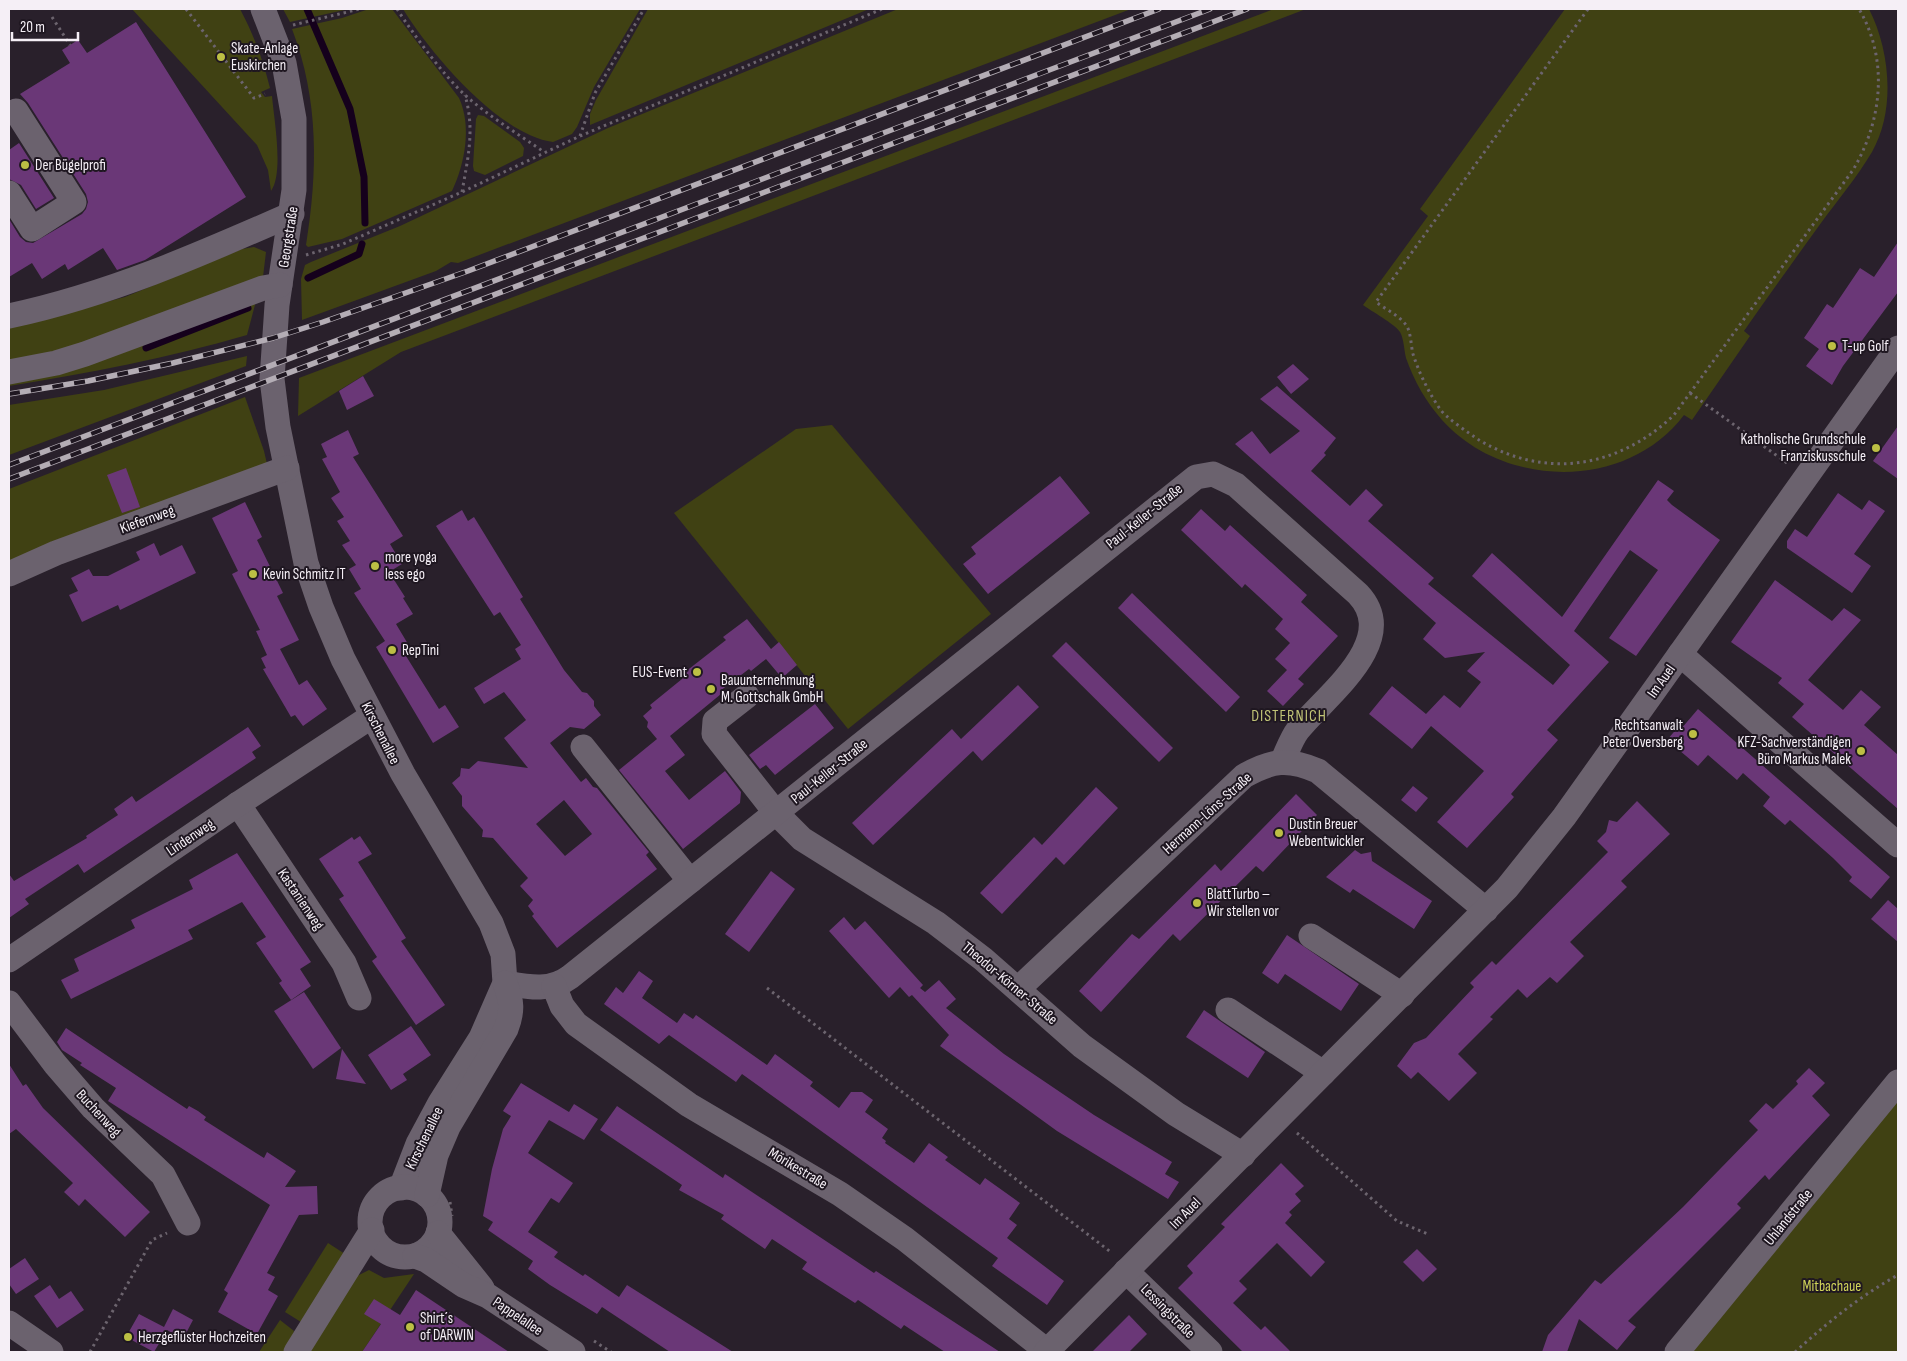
<svg xmlns="http://www.w3.org/2000/svg" width="1907" height="1361" font-family="'Sofia Sans Condensed',sans-serif">
  <style>
    .green { fill: #404113 }
    .lines { fill: none; stroke-linecap: round; stroke-linejoin: round }
    .stream { stroke: #15001c; stroke-width: 7 }
    .building { fill: #6a3777; fill-rule: evenodd }
    .path { stroke: #6c646e; stroke-width: 3; stroke-dasharray: 2.5 4; stroke-linecap: butt }
    .minor { stroke: #6b626e; stroke-width: 25 }
    .rail-casing { stroke: #b4adb5; stroke-width: 5.5 }
    .rail { stroke: #1f1721; stroke-width: 4; stroke-dasharray: 11; stroke-linecap: butt }
    .poi-dot { fill: #bcbf44; stroke: #1f1721; stroke-width: 2 }
    .labels { text-anchor: middle; stroke-width: 4; stroke-linejoin: round; paint-order: stroke }
    .poi-label { font-size: 15px; fill: #f5eff6; stroke: #1f1721; text-anchor: start }
    .street-label { font-size: 15px; fill: #f5eff6; stroke: #1f1721 }
    .park-label { font-size: 15px; fill: #d1d559; stroke: #1f1721 }
    .neighbourhood-label { font-size: 16px; letter-spacing: 1px; fill: #c1c477; stroke: #1f1721 }
  </style>
  <rect width="100%" height="100%" fill="#29202b"/>
  <g class="green">
    <path d="M132 9H240C254 35 263 60 270 88L261 92 265 97 272 96C274 119 284 173 271 191L268 170 257 145Z"/>
    <polygon points="283,9 349,9 290,22"/>
    <path d="M369 9H392L459 98C472 126 465 164 452 191L342 239 308 247 306 245C318 172 319 99 292 29L342 18Z"/>
    <path d="M403 9H640L594 87 577 127 572 134 553 142C499 135 430 53 403 9Z"/>
    <polygon points="648,9 869,9 590,125 590,114 596,100"/>
    <polygon points="898,9 1131,9 458,263 451,262 436,271 302,320 301,279 305,265 311,262 400,226 608,128"/>
    <polygon points="1274,9 1306,9 401,352 298,416 299,378"/>
    <path d="M1565 9H1869C1890 50 1896 110 1872 152 1857 177 1838 200 1821 223 1795 259 1769 295 1744 331L1750 336 1692 420 1684 415C1627 491 1504 489 1442 420 1426 402 1414 381 1406 358 1404 350 1404 339 1400 332 1395 324 1371 311 1363 305L1428 216 1420 209Z"/>
    <polygon points="478,115 484,116 520,142 524,148 523,156 485,175 474,171 473,166 476,119"/>
    <polygon points="254,247 266,252 263,277 82,348 9,360 9,328 125,297 242,249"/>
    <path d="M256 301 247 335C169 358 89 373 9 386V379Z"/>
    <polygon points="247,356 246,366 9,455 9,405 104,390"/>
    <polygon points="245,397 264,451 267,464 9,565 9,489"/>
    <polygon points="832,425 991,614 848,729 674,513 796,429"/>
    <polygon points="1898,1098 1898,1352 1690,1352"/>
    <polygon points="328,1243 345,1254 301,1322 285,1312"/>
    <polygon points="369,1270 384,1278 414,1274 362,1352 305,1352 355,1277"/>
    <polygon points="280,1320 294,1331 288,1352 259,1352"/>
  </g>
  <g class="lines">
    <g class="stream">
      <polyline points="307,9 350,109 364,177 365,223"/>
      <polyline points="308,278 359,254 362,244"/>
      <polyline points="146,348 248,308"/>
    </g>
  </g>
  <g class="building">
    <polygon points="136,22 246,197 145,260 117,270 103,248 68,270 65,264 42,279 32,263 9,277 9,219 20,237 26,242 33,243 82,214 86,209 88,202 86,194 28,103 20,94 70,63 62,50 78,40 87,53"/>
    <polygon points="19,143 54,198 36,209 21,185 9,179 9,150"/>
    <polygon points="1898,242 1898,292 1843,366 1832,385 1806,366 1819,349 1804,338 1827,304 1833,308 1860,268 1874,277"/>
    <polygon points="1293,364 1309,379 1291,394 1277,377"/>
    <polygon points="363,376 374,396 347,410 339,391"/>
    <polygon points="1277,386 1336,438 1324,453 1326,455 1311,471 1350,506 1366,489 1383,505 1368,521 1434,578 1428,584 1553,685 1570,665 1472,576 1492,553 1562,617 1658,480 1674,491 1667,500 1672,505 1720,540 1636,656 1609,638 1658,570 1630,550 1574,631 1609,662 1547,730 1558,740 1511,794 1514,797 1467,848 1437,822 1484,771 1431,726 1412,749 1369,714 1392,686 1426,714 1444,695 1460,708 1481,682 1467,671 1485,652 1445,658 1423,639 1436,623 1235,444 1252,431 1270,454 1300,431 1260,399"/>
    <polygon points="1898,426 1898,479 1873,461"/>
    <polygon points="348,430 359,454 353,457 403,536 390,544 402,564 389,572 405,597 403,598 413,614 396,624 408,644 401,648 439,709 445,705 459,727 433,743 376,647 385,641 354,593 361,589 349,569 356,565 342,545 350,541 337,521 344,517 331,498 340,492 322,459 327,457 321,444"/>
    <polygon points="126,468 140,507 122,513 107,475"/>
    <polygon points="1060,476 1090,513 988,594 963,564 976,554 971,547"/>
    <polygon points="1838,493 1862,510 1869,500 1885,511 1854,554 1871,566 1852,593 1787,548 1787,541 1795,529 1807,537"/>
    <polygon points="245,502 262,537 257,540 283,593 277,596 299,640 280,649 299,685 307,680 327,709 303,726 295,715 291,717 263,669 266,668 261,658 267,655 256,631 260,630 232,574 238,571 212,518"/>
    <polygon points="1201,509 1225,531 1230,525 1307,595 1301,602 1338,636 1298,679 1304,684 1283,706 1267,691 1287,670 1275,659 1290,643 1275,629 1283,619 1245,584 1242,588 1181,530"/>
    <path d="M462 510 468 521 474 517 523 597 520 599 564 670 582 692 587 693 594 701V706L601 715 584 729 570 727 550 743 581 782 586 778 593 787 597 788 649 852 646 855 657 869 557 948 532 916 534 914 528 906 533 900 520 886 528 878 493 838 482 837 483 830 462 806V796L452 783 460 776 461 768 469 769 478 761 528 768 504 738 526 720 504 692 484 704 474 688 521 659 515 649 521 645 500 612 494 616 436 526ZM564 800 592 834 565 856 536 824Z"/>
    <polygon points="154,543 160,556 182,545 196,573 120,610 118,605 82,622 69,595 78,591 71,578 89,569 93,576 108,576 140,560 136,552"/>
    <polygon points="1775,580 1832,621 1844,608 1861,620 1808,680 1843,710 1861,690 1881,707 1864,725 1898,755 1898,809 1792,717 1804,704 1778,683 1782,678 1731,642"/>
    <polygon points="1132,593 1240,697 1226,712 1118,608"/>
    <polygon points="747,619 771,649 779,642 797,665 782,678 766,659 751,671 749,669 720,691 721,694 670,736 685,755 665,771 689,800 725,771 741,792 740,803 683,849 619,770 657,739 647,727 648,722 643,716 652,708 650,705 682,679 680,676 726,640 723,637"/>
    <polygon points="1066,642 1173,748 1159,762 1052,656"/>
    <polygon points="1018,685 1039,707 982,761 973,751 873,845 852,823 952,729 961,739"/>
    <polygon points="815,704 834,728 775,775 766,765 760,769 749,755"/>
    <polygon points="1698,709 1890,877 1871,899 1849,881 1852,877 1833,858 1790,820 1785,825 1763,806 1770,797 1743,773 1737,780 1708,755 1698,766 1667,740 1679,726 1681,729"/>
    <polygon points="248,727 261,746 252,752 256,758 84,873 78,864 25,899 29,904 9,918 9,874 14,881 87,838 86,836 118,815 114,809 132,796 136,802"/>
    <polygon points="1413,786 1428,798 1416,812 1401,800"/>
    <polygon points="1096,787 1118,808 1064,865 1056,857 1002,914 980,893 1034,837 1042,845"/>
    <polygon points="1296,794 1317,815 1263,872 1256,866 1180,941 1173,934 1101,1012 1079,991 1132,934 1139,939 1215,864 1221,871"/>
    <polygon points="1637,801 1670,834 1621,881 1627,887 1570,942 1584,956 1557,983 1550,977 1527,998 1518,989 1490,1017 1493,1019 1458,1054 1477,1073 1449,1101 1418,1072 1411,1079 1397,1066 1414,1043 1426,1038 1474,987 1470,983 1492,961 1496,965 1608,852 1597,841 1606,832 1609,820 1617,822"/>
    <polygon points="360,836 372,854 358,862 406,938 401,941 445,1005 416,1025 372,961 377,957 339,899 344,896 319,859 352,837 354,840"/>
    <polygon points="1355,850 1361,854 1371,852 1372,861 1432,901 1414,929 1353,889 1350,893 1326,877"/>
    <polygon points="237,853 311,962 300,969 311,986 291,1000 279,983 282,981 256,943 266,937 242,902 188,930 193,939 71,999 61,980 79,971 74,959 135,928 131,920 193,889 189,880"/>
    <polygon points="771,871 795,889 749,952 725,934"/>
    <polygon points="1888,900 1898,909 1898,942 1871,919"/>
    <polygon points="844,917 855,930 865,921 923,985 920,988 925,992 939,980 956,999 946,1008 1004,1054 1094,1115 1172,1162 1165,1174 1179,1182 1168,1199 1057,1131 940,1046 949,1035 912,995 909,997 900,987 889,998 829,931"/>
    <polygon points="1287,935 1359,984 1341,1011 1285,974 1278,984 1262,973"/>
    <polygon points="639,971 653,981 642,998 677,1023 684,1013 693,1019 696,1015 767,1065 775,1054 813,1082 810,1086 839,1108 851,1092 862,1092 873,1100 865,1112 888,1129 882,1138 886,1141 885,1143 914,1163 929,1143 948,1157 945,1160 980,1185 985,1178 1020,1203 1009,1219 1017,1225 1007,1238 1064,1281 1047,1305 992,1266 998,1258 742,1074 736,1082 669,1035 659,1044 604,1004 616,987 623,993"/>
    <polygon points="304,992 341,1048 313,1069 274,1011"/>
    <polygon points="1204,1010 1265,1052 1248,1078 1186,1037"/>
    <polygon points="411,1026 431,1055 403,1074 407,1080 391,1090 368,1055"/>
    <polygon points="66,1028 158,1090 187,1109 189,1106 198,1111 206,1117 204,1120 264,1158 267,1152 296,1171 285,1187 317,1186 318,1214 299,1215 267,1273 275,1277 268,1290 278,1296 257,1334 218,1312 228,1293 224,1290 270,1205 108,1101 116,1088 80,1065 82,1063 62,1050 57,1042"/>
    <polygon points="342,1049 366,1084 336,1079"/>
    <polygon points="9,1064 23,1086 26,1084 43,1108 150,1212 125,1237 85,1199 79,1206 64,1192 73,1183 16,1129 9,1134"/>
    <polygon points="1809,1068 1825,1083 1812,1096 1830,1115 1769,1180 1765,1175 1737,1204 1741,1208 1628,1321 1636,1327 1617,1350 1579,1319 1567,1352 1542,1352 1548,1335 1595,1280 1601,1284 1683,1207 1758,1130 1749,1121 1766,1103 1773,1109 1798,1084 1796,1081"/>
    <polygon points="521,1083 569,1112 574,1104 598,1119 584,1140 549,1120 528,1153 573,1183 559,1203 551,1198 528,1232 558,1252 554,1257 583,1276 585,1274 619,1297 627,1285 733,1352 670,1352 602,1307 597,1314 550,1285 528,1269 533,1261 488,1230 493,1222 483,1216 492,1169 503,1129 511,1116 503,1111"/>
    <polygon points="617,1106 723,1178 725,1174 874,1273 876,1271 1000,1352 945,1352 904,1325 901,1329 858,1300 855,1303 802,1269 807,1262 772,1239 765,1249 721,1219 724,1215 679,1190 682,1185 600,1130"/>
    <polygon points="1281,1163 1304,1186 1295,1194 1301,1201 1289,1212 1292,1215 1285,1223 1325,1262 1311,1277 1277,1243 1239,1281 1247,1289 1233,1303 1261,1330 1265,1326 1291,1352 1243,1352 1178,1288 1193,1273 1187,1266 1225,1227 1221,1224"/>
    <polygon points="1417,1249 1437,1269 1423,1282 1403,1262"/>
    <polygon points="25,1258 39,1279 16,1294 9,1284 9,1269"/>
    <polygon points="50,1285 59,1299 71,1291 84,1310 57,1328 34,1296"/>
    <polygon points="416,1290 509,1352 362,1352 381,1324 364,1314 374,1299 400,1315"/>
    <polygon points="173,1309 193,1320 183,1339 167,1330 154,1352 126,1337 139,1314 164,1327"/>
    <polygon points="1129,1315 1147,1334 1129,1352 1092,1352"/>
  </g>
  <g class="lines">
    <g class="path">
      <polyline points="186,9 254,98 265,94"/>
      <path d="M397 9C414 35 443 75 466 96 490 117 518 134 544 152"/>
      <path d="M1588 9 1376 302C1385 309 1400 316 1406 325 1411 331 1411 347 1413 354 1419 373 1429 393 1440 409 1446 418 1469 433 1479 440 1546 480 1618 468 1674 415L1853 170C1882 121 1889 60 1859 9"/>
      <polyline points="52,17 70,45"/>
      <polyline points="293,25 360,9"/>
      <polyline points="580,136 595,93 644,9"/>
      <path d="M462 192C468 157 475 130 465 95"/>
      <polyline points="306,255 343,244 462,192 580,136 882,9"/>
      <polyline points="1690,393 1787,463"/>
      <polyline points="767,988 1112,1253"/>
      <polyline points="1297,1133 1397,1221 1428,1234"/>
      <polyline points="450,1202 452,1216"/>
      <polyline points="594,1341 611,1352"/>
      <polyline points="90,1352 152,1240 167,1233"/>
      <path d="M1795 1352C1827 1323 1860 1296 1898 1275"/>
    </g>
    <g class="minor">
      <polyline points="263,9 284,63 294,119 294,190 277,305 272,379 278,427 306,563 321,607 343,659 403,774 491,923 503,954 505,983 481,1038 440,1103 418,1144 401,1188"/>
      <polyline points="9,193 32,229 74,202 16,111"/>
      <path d="M9 316C108 295 199 255 292 214"/>
      <polyline points="9,372 56,363 85,354 263,288 280,285"/>
      <polyline points="9,574 56,553 287,468"/>
      <polyline points="1680,654 1898,845"/>
      <polyline points="747,696 715,721 714,734 776,813 802,839 936,923 983,959 1082,1046 1176,1114 1243,1155"/>
      <polyline points="583,747 690,881"/>
      <polyline points="238,804 344,963 359,998"/>
      <polyline points="1311,936 1402,995"/>
      <polyline points="9,960 238,804 372,716"/>
      <path d="M505 983C528 987 550 992 570 977L1196 477 1213 474 1236 485 1358 594C1402 641 1325 696 1298 730 1291 739 1287 752 1282 762"/>
      <polyline points="554,986 562,1006 576,1024 689,1105 840,1194 905,1239 1047,1351"/>
      <path d="M1018 989 1244 776C1272 760 1288 758 1318 771L1486 910"/>
      <polyline points="9,1003 55,1064 93,1108 163,1175 188,1223"/>
      <polyline points="1228,1010 1323,1073"/>
      <circle cx="405" cy="1222" r="35"/>
      <path d="M427 1195 436 1155 448 1127 506 1029C513 1011 512 1001 505 983"/>
      <polyline points="438,1233 482,1288"/>
      <polyline points="415,1256 426,1260 463,1285 488,1296 573,1352"/>
      <polyline points="1126,1271 1210,1352"/>
      <polyline points="9,1323 51,1352"/>
      <polyline points="296,1352 372,1230"/>
      <polyline points="1046,1352 1507,888 1564,817 1898,348"/>
      <polyline points="1677,1352 1898,1082"/>
    </g>
    <defs>
      <g id="rail">
        <polyline points="9,394 88,381 173,363 273,338 323,322 468,271 1159,9"/>
        <polyline points="9,465 1210,9"/>
        <polyline points="9,479 1247,9"/>
      </g>
    </defs>
    <use href="#rail" class="rail-casing"/>
    <use href="#rail" class="rail"/>
  </g>
  <g class="poi-dot">
    <circle cx="221" cy="57" r="5"/>
    <circle cx="25" cy="165" r="5"/>
    <circle cx="1832" cy="346" r="5"/>
    <circle cx="1876" cy="448" r="5"/>
    <circle cx="375" cy="566" r="5"/>
    <circle cx="253" cy="574" r="5"/>
    <circle cx="392" cy="650" r="5"/>
    <circle cx="697" cy="672" r="5"/>
    <circle cx="711" cy="689" r="5"/>
    <circle cx="1693" cy="734" r="5"/>
    <circle cx="1861" cy="751" r="5"/>
    <circle cx="1279" cy="833" r="5"/>
    <circle cx="1197" cy="903" r="5"/>
    <circle cx="410" cy="1327" r="5"/>
    <circle cx="128" cy="1337" r="5"/>
  </g>
  <g class="labels">
    <g class="poi-label">
      <text x="231" y="53">Skate-Anlage<tspan x="231" dy="17">Euskirchen</tspan></text>
      <text x="35" y="170">Der Bügelprofi</text>
      <text x="1842" y="351">T-up Golf</text>
      <text x="1866" y="444" text-anchor="end">Katholische Grundschule<tspan x="1866" dy="17">Franziskusschule</tspan></text>
      <text x="385" y="562">more yoga<tspan x="385" dy="17">less ego</tspan></text>
      <text x="263" y="579">Kevin Schmitz IT</text>
      <text x="402" y="655">RepTini</text>
      <text x="687" y="677" text-anchor="end">EUS-Event</text>
      <text x="721" y="685">Bauunternehmung<tspan x="721" dy="17">M. Gottschalk GmbH</tspan></text>
      <text x="1683" y="730" text-anchor="end">Rechtsanwalt<tspan x="1683" dy="17">Peter Oversberg</tspan></text>
      <text x="1851" y="747" text-anchor="end">KFZ-Sachverständigen<tspan x="1851" dy="17">Büro Markus Malek</tspan></text>
      <text x="1289" y="829">Dustin Breuer<tspan x="1289" dy="17">Webentwickler</tspan></text>
      <text x="1207" y="899">BlattTurbo –<tspan x="1207" dy="17">Wir stellen vor</tspan></text>
      <text x="420" y="1323">Shirt´s<tspan x="420" dy="17">of DARWIN</tspan></text>
      <text x="138" y="1342">Herzgeflüster Hochzeiten</text>
    </g>
    <g class="street-label">
      <text transform="translate(288 237) rotate(-81)" y="5">Georgstraße</text>
      <text transform="translate(1144 516) rotate(-39)" y="5">Paul-Keller-Straße</text>
      <text transform="translate(147 519) rotate(-20)" y="5">Kiefernweg</text>
      <text transform="translate(1661 681) rotate(-55)" y="5">Im Auel</text>
      <text transform="translate(381 733) rotate(63)" y="5">Kirschenallee</text>
      <text transform="translate(829 771) rotate(-39)" y="5">Paul-Keller-Straße</text>
      <text transform="translate(1207 813) rotate(-42)" y="5">Hermann-Löns-Straße</text>
      <text transform="translate(190 837) rotate(-34)" y="5">Lindenweg</text>
      <text transform="translate(301 899) rotate(56)" y="5">Kastanienweg</text>
      <text transform="translate(1010 983) rotate(40)" y="5">Theodor-Körner-Straße</text>
      <text transform="translate(99 1113) rotate(47)" y="5">Buchenweg</text>
      <text transform="translate(424 1138) rotate(-64)" y="5">Kirschenallee</text>
      <text transform="translate(798 1168) rotate(31)" y="5">Mörikestraße</text>
      <text transform="translate(1185 1213) rotate(-45)" y="5">Im Auel</text>
      <text transform="translate(1788 1217) rotate(-51)" y="5">Uhlandstraße</text>
      <text transform="translate(1168 1311) rotate(45)" y="5">Lessingstraße</text>
      <text transform="translate(518 1316) rotate(34)" y="5">Pappelallee</text>
    </g>
    <g class="park-label">
      <text x="1832" y="1291">Mitbachaue</text>
    </g>
    <g class="neighbourhood-label">
      <text x="1289" y="721">DISTERNICH</text>
    </g>
  </g>
  <rect width="1907" height="1361" fill="none" stroke="#f5eff6" stroke-width="20"/>
  <path d="M12 32v8h66v-8" fill="none" stroke="#f5eff6" stroke-width="2.5"/>
  <text x="20" y="32" font-size="15" fill="#f5eff6" stroke="#1f1721" stroke-width="4" paint-order="stroke">20 m</text>
</svg>
